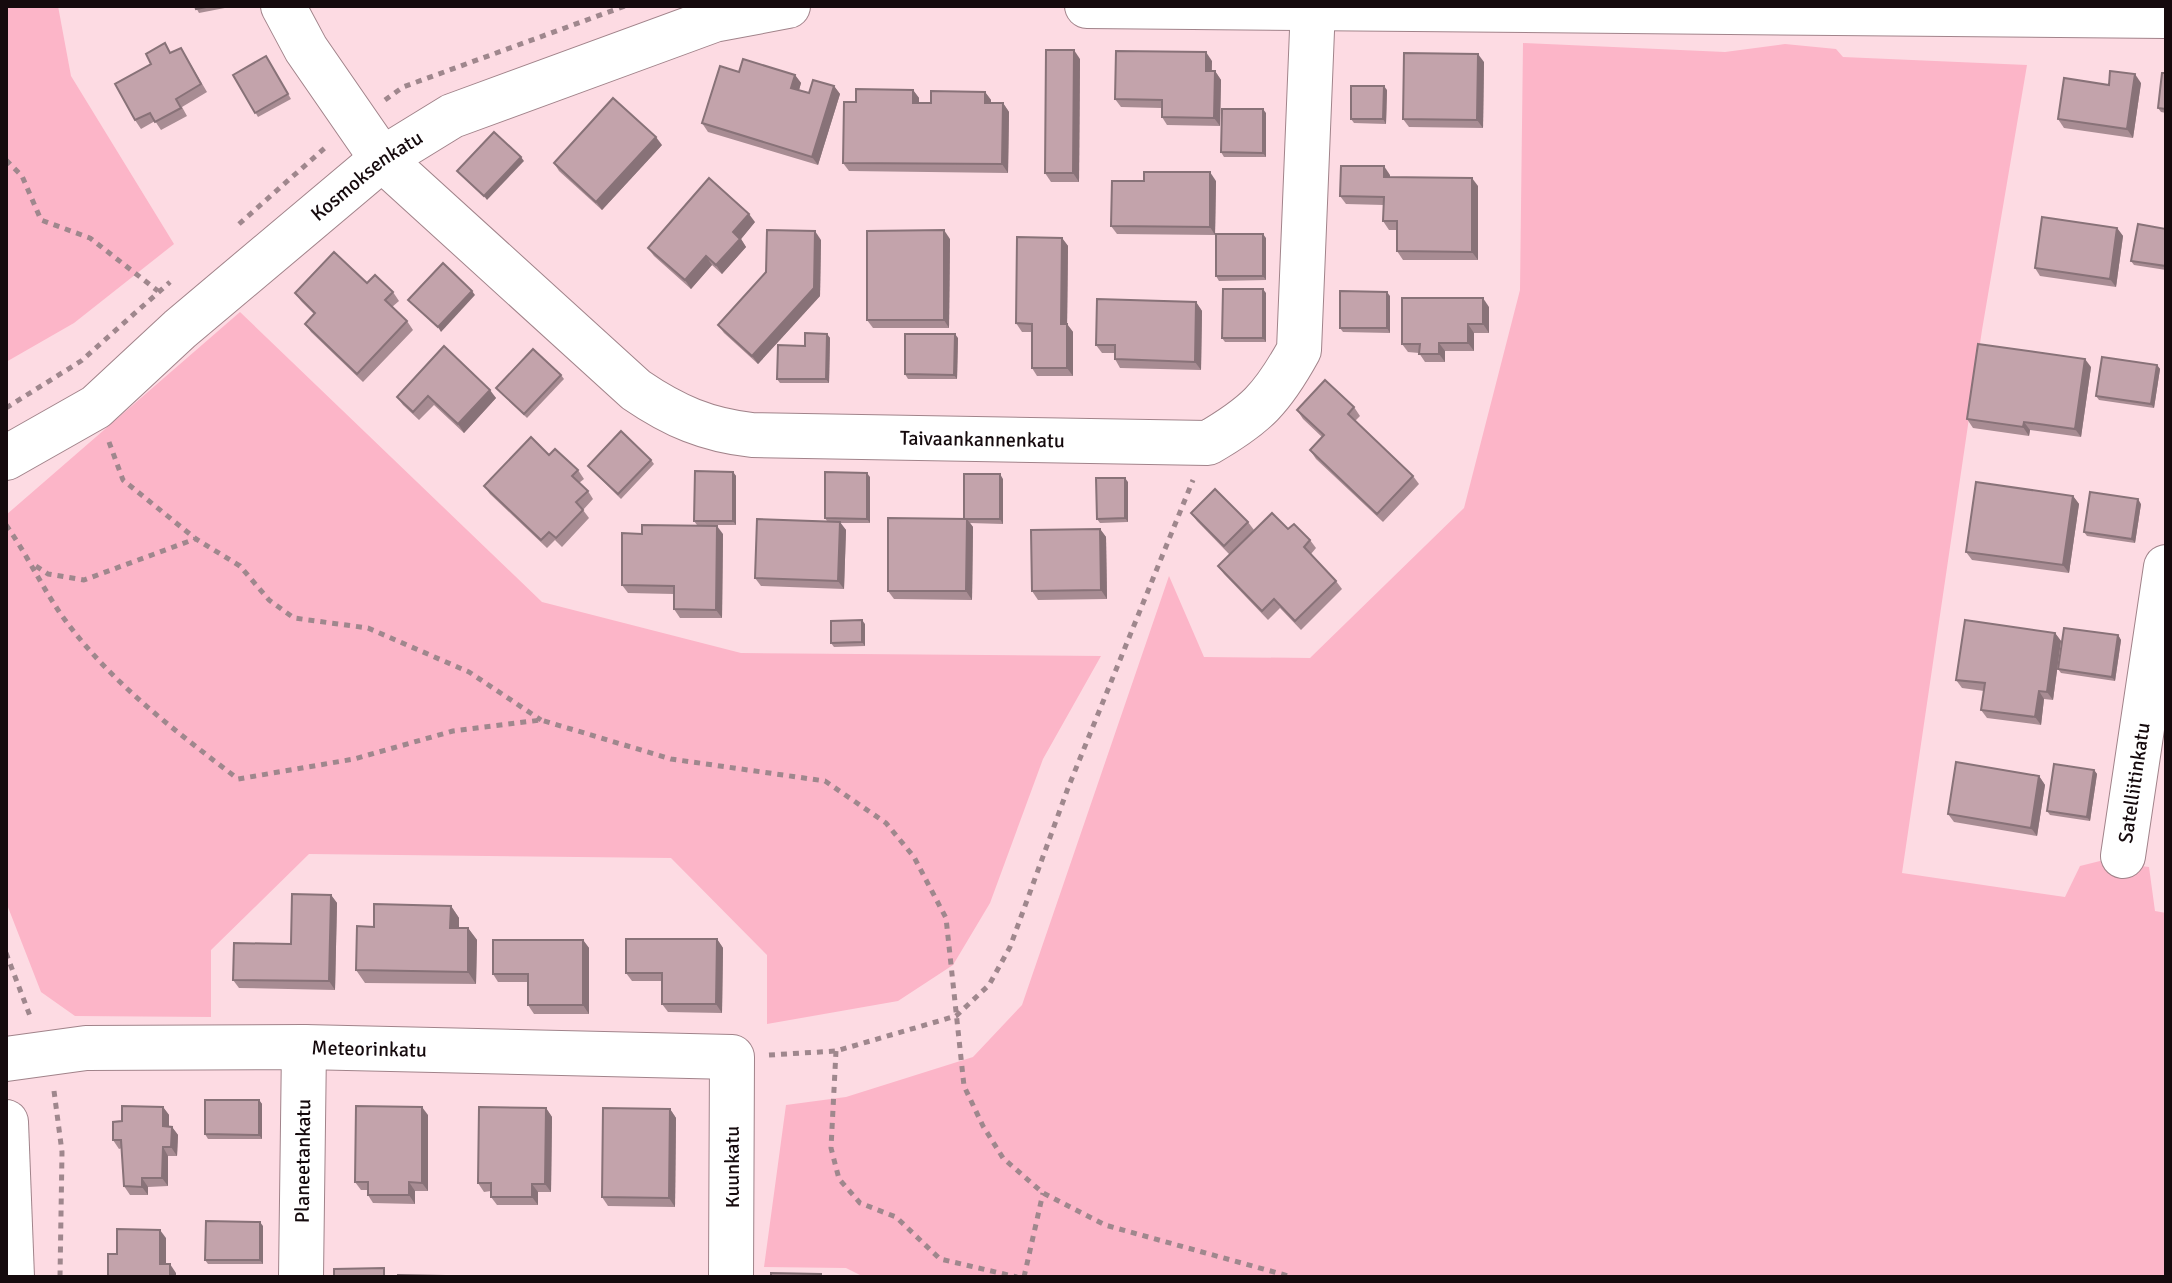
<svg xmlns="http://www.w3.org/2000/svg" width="2172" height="1283" font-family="Signika,sans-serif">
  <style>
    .green { fill: #fcb5c8 }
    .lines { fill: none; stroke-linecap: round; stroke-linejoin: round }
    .minor-casing { stroke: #a1838a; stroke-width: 46 }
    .path { stroke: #9f878d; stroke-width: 5; stroke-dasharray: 6 6; stroke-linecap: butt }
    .minor { stroke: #fff; stroke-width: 44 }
    .wall { fill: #a88c93 }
    .shaded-wall { fill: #887278 }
    .building { fill: #c3a3ab; stroke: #887278; stroke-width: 2 }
    .labels { text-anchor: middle; stroke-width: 7; stroke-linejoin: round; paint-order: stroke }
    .street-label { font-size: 20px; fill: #150a0d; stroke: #fff }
  </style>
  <rect width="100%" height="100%" fill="#fddbe3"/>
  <g class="green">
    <polygon points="6,6 58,6 71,76 174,244 74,323 6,362"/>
    <polygon points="1523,43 1725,52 1785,44 1836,49 1843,57 2027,65 1982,330 1902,873 2065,897 2080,866 2100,861 2149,867 2155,911 2166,913 2166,1277 864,1277 846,1268 764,1267 786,1105 846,1097 973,1057 1022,1005 1169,576 1204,657 1310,658 1464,508 1520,290"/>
    <polygon points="240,312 542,602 741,653 1101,656 1043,759 990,903 953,965 898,1001 767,1024 767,955 671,858 309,854 211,950 211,1017 75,1016 41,992 6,902 6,515"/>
  </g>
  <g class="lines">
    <defs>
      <g id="minor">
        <path id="s1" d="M283 6 306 49 382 159 636 390C674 416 707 430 752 435L1208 443C1256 415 1272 399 1299 350L1313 6"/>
        <polyline points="1087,6 2166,16"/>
        <path id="s2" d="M6 458 96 407 180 329 382 159 452 116 714 20 788 6"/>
        <path id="s3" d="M2123 856 2166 567"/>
        <path id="s4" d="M6 1059 86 1048 304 1047 732 1057 731 1277"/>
        <polyline points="6,1122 12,1277"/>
        <path id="s5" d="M301 1277 304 1047"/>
      </g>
    </defs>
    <use href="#minor" class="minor-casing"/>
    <g class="path">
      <polyline points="385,100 403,87 625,6"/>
      <polyline points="6,160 22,176 41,220 90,238 158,291"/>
      <polyline points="239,224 327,146"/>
      <polyline points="6,408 81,361 170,282"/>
      <polyline points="109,442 123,480 196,539 240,566 269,600 294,618 368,628 469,672 541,720"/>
      <path d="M6 525C26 553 41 585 60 613 108 681 173 729 238 779L354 759 453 731 541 720 671 759 825 781 886 823 914 857 946 918 964 1086 983 1126 1003 1158 1043 1193 1105 1225 1292 1277"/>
      <polyline points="36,566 48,574 84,580 195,539"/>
      <polyline points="6,953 30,1016"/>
      <polyline points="836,1051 831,1148 839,1179 860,1203 896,1217 940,1259 1017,1277"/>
      <polyline points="769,1055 836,1051 956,1016 989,985 1010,947 1068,788 1193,480"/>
      <polyline points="54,1091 62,1152 60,1277"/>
      <polyline points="1024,1277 1043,1193"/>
    </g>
    <use href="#minor" class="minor"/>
  </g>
  <g class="wall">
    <polygon points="195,6 235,6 199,13"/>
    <polygon points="181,48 207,92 182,107 187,116 161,130 155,121 141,129 135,120 171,53"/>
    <polygon points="266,56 291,99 258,117 233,75"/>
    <polygon points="1080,59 1079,182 1051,182 1045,173"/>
    <polygon points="1212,61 1212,71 1215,71 1221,80 1220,126 1167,125 1162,117 1162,108 1121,107 1115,99"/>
    <polygon points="1484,62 1483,128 1409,127 1403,119"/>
    <polygon points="739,72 795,75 801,83 799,90 809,93 834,86 840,94 818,165 708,132 702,123"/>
    <polygon points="2166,73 2166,113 2161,112 2158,108"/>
    <polygon points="2141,83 2133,138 2064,128 2058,119 2109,85"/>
    <polygon points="913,90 919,98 919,103 931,103 985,92 991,100 991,103 1003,103 1009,112 1008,173 849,171 843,163"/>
    <polygon points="1387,90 1386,124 1354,123 1351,119"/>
    <polygon points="1266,113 1266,157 1224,157 1221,152"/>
    <polygon points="662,145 602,210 559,171 554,163"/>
    <polygon points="1390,175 1390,177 1478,186 1478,260 1403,260 1397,251 1397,230 1389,230 1383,221 1384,205 1346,204 1340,196"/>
    <polygon points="1216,181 1215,235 1117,234 1111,226"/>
    <polygon points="755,222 741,239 746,247 722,274 712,265 691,289 654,256 648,248"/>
    <polygon points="2117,228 2123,236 2116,287 2040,276 2035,268"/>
    <polygon points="2166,229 2166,270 2134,265 2131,261"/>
    <polygon points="1062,238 1068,246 1067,324 1073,332 1073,376 1037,376 1032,368 1032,332 1022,332 1016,323"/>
    <polygon points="1266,238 1266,280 1219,281 1216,276"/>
    <polygon points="950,239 949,328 873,328 867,320"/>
    <polygon points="821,240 820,296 758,364 724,333 718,325"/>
    <polygon points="367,283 393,292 399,301 392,307 407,321 413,330 363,382 311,332 305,324 314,314 301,301 295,293"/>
    <polygon points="1266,293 1266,342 1225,342 1222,338"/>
    <polygon points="1390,296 1390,333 1343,332 1340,328"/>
    <polygon points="1196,302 1202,311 1201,370 1120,368 1115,359 1115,353 1102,353 1096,345"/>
    <polygon points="1489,307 1489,333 1474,333 1474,351 1445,351 1445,362 1425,362 1419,353 1408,352 1402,344"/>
    <polygon points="827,334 830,338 829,383 780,383 777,379 805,346"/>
    <polygon points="958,338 957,379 908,379 905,374"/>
    <polygon points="444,346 496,398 464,433 434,405 419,420 403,405 397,397"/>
    <polygon points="2157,365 2160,369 2154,408 2099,400 2096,396"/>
    <polygon points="2091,367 2081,437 2030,430 2029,436 1973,428 1967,419"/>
    <polygon points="561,375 564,379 527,418 496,388"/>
    <polygon points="1354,407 1360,416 1355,421 1413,476 1419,484 1383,522 1316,459 1310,450 1322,437 1303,419 1297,410"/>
    <polygon points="549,455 578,470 584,479 579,483 588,491 593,499 583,510 589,518 562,547 555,540 547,548 490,494 484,486"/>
    <polygon points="651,460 654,464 621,499 588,466"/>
    <polygon points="733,472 736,476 736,525 697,525 694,521"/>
    <polygon points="870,477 870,523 840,523 846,530 844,589 761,586 755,578 827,521 825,518"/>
    <polygon points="1003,479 1003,524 970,523 973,527 972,600 894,599 888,591"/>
    <polygon points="1128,482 1128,522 1100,523 1097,519"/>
    <polygon points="2073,496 2079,504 2069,573 1972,560 1966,552"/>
    <polygon points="2141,504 2135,543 2087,536 2084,532"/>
    <polygon points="1191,513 1248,522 1254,530 1230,555 1197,521"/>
    <polygon points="1100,529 1106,537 1107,599 1038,600 1032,591"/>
    <polygon points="1288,529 1310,540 1316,548 1311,554 1336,581 1342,589 1301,630 1280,608 1268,620 1224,574 1218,566"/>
    <polygon points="723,534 722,618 680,618 674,609 674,594 628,593 622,585"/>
    <polygon points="865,624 865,646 834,647 831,643"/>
    <polygon points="2055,633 2061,641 2053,700 2044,699 2041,725 1987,718 1981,710 1984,691 1962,688 1956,680"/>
    <polygon points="2118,635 2121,640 2115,681 2061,673 2058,669"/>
    <polygon points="2094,770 2097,774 2090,821 2050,815 2047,811"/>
    <polygon points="2039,776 2045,785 2037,836 1954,822 1948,814"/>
    <polygon points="331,895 337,903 335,990 239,988 233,980 291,944"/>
    <polygon points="451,906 459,918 459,928 468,928 477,940 476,984 365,983 356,970 374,927"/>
    <polygon points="717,939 723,948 722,1013 668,1012 662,1004 662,981 632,981 626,973"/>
    <polygon points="583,940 589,948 589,1014 534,1014 528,1005 528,982 498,982 493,974"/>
    <polygon points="259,1100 262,1104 262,1139 208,1139 205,1134"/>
    <polygon points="163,1107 169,1115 169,1127 172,1127 178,1135 177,1156 168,1156 168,1186 148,1187 148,1195 130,1195 124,1186 122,1148 119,1149 113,1140 122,1121"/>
    <polygon points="546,1108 552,1117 551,1192 538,1192 538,1205 497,1205 491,1197 491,1191 484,1192 478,1183"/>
    <polygon points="670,1109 676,1118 675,1207 608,1206 602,1197"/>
    <polygon points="428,1115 428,1191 415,1191 415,1204 373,1203 368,1195 368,1190 361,1190 355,1182"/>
    <polygon points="263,1226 263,1264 208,1264 205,1260"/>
  </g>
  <g class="shaded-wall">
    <polygon points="1074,50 1080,59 1079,182 1073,173"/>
    <polygon points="1206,52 1212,61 1211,80 1206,71"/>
    <polygon points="1478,54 1484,62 1483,128 1477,120"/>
    <polygon points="1215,71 1221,80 1220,126 1214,118"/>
    <polygon points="2135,74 2141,83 2133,138 2127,129"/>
    <polygon points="795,75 801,83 797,97 791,88"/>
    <polygon points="834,86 840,94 818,165 812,157"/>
    <polygon points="1384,86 1387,90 1386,124 1383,119"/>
    <polygon points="913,90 919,98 919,111 913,103"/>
    <polygon points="985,92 991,100 991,112 985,103"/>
    <polygon points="1003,103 1009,112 1008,173 1002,164"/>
    <polygon points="1263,109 1266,113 1266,157 1263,153"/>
    <polygon points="656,137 662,145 602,210 596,202"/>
    <polygon points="521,157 524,161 487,200 484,196"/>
    <polygon points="1384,166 1390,175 1390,185 1384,177"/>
    <polygon points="1210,172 1216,181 1215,235 1210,227"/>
    <polygon points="1472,178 1478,186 1478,260 1472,252"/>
    <polygon points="749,214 755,222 741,239 746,247 722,274 716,265 733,232"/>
    <polygon points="2117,228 2123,236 2116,287 2110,279"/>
    <polygon points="944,230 950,239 949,328 944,320"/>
    <polygon points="815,231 821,240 820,296 758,364 752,356"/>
    <polygon points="1263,234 1266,238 1266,280 1263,276"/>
    <polygon points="1062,238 1068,246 1067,332 1061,324"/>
    <polygon points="706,256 712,265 691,289 685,280"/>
    <polygon points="1263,289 1266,293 1266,342 1263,338"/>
    <polygon points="472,291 475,295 441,332 438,327"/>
    <polygon points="1387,292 1390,296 1390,333 1387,328"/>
    <polygon points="1483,298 1489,307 1489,333 1483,324"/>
    <polygon points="1196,302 1202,311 1201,370 1195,362"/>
    <polygon points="1067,324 1073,332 1073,376 1067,368"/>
    <polygon points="1468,324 1474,333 1474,351 1468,343"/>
    <polygon points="827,334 830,338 829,383 826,379"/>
    <polygon points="955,334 958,338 957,379 954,375"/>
    <polygon points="1439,343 1445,351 1445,362 1439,354"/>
    <polygon points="2085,359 2091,367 2081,437 2075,429"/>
    <polygon points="2157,365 2160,369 2154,408 2151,404"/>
    <polygon points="490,390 496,398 464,433 458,424"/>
    <polygon points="2024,422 2030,430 2029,436 2023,427"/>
    <polygon points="733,472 736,476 736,525 733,521"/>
    <polygon points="867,473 870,477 870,523 867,519"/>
    <polygon points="1000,474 1003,479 1003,524 1000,519"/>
    <polygon points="1125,478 1128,482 1128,522 1125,518"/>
    <polygon points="2073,496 2079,504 2069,573 2063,565"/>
    <polygon points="2138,499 2141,504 2135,543 2132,539"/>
    <polygon points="967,519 973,527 972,600 966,591"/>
    <polygon points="840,522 846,530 844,589 838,581"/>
    <polygon points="717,526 723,534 722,618 716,610"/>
    <polygon points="1100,529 1106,537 1107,599 1101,590"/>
    <polygon points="862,620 865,624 865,646 862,642"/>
    <polygon points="2055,633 2061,641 2053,700 2047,692"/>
    <polygon points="2118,635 2121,640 2115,681 2112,677"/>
    <polygon points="2039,691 2044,699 2041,725 2035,717"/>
    <polygon points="2094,770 2097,774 2090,821 2087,817"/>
    <polygon points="2039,776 2045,785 2037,836 2031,828"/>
    <polygon points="331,895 337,903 335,990 329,981"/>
    <polygon points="451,906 459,918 459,940 450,928"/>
    <polygon points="468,928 477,940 476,984 468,972"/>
    <polygon points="717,939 723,948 722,1013 716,1004"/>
    <polygon points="583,940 589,948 589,1014 583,1005"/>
    <polygon points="259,1100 262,1104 262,1139 259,1135"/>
    <polygon points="163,1107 169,1115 169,1135 163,1126"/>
    <polygon points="422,1107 428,1115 428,1191 422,1183"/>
    <polygon points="546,1108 552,1117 551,1192 545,1184"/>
    <polygon points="670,1109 676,1118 675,1207 669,1198"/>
    <polygon points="172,1127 178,1135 177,1156 171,1147"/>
    <polygon points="163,1147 168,1156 168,1186 162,1178"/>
    <polygon points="142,1178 148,1187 148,1195 142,1187"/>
    <polygon points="409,1182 415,1191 415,1204 409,1195"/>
    <polygon points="532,1184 538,1192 538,1205 532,1197"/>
    <polygon points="260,1222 263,1226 263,1264 260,1260"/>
    <polygon points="160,1230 166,1238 166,1272 160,1264"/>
    <polygon points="170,1264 176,1273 176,1277 170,1277"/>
  </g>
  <g class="building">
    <polygon points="195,6 211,6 196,9"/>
    <polygon points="165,43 170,53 181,48 201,84 176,99 181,108 155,122 150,113 135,120 115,84 151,64 146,54"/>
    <polygon points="1046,50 1074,50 1073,173 1045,173"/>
    <polygon points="1116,51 1206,52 1206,71 1215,71 1214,118 1162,117 1162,100 1115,99"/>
    <polygon points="1404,53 1478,54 1477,120 1403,119"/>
    <polygon points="266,56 288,94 255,113 233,75"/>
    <polygon points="743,59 795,75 791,88 809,93 813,80 834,86 812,157 702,123 720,66 739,72"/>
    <polygon points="2110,71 2135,74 2127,129 2058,119 2064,78 2109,85"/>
    <polygon points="2162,73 2166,73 2166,109 2158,108"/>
    <polygon points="1351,86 1384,86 1383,119 1351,119"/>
    <polygon points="856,89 913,90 913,103 931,103 931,91 985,92 985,103 1003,103 1002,164 843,163 844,102 856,102"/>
    <polygon points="613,98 656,137 596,202 554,163"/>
    <polygon points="1222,109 1263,109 1263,153 1221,152"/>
    <polygon points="494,132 521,157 484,196 457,171"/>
    <polygon points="1341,166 1384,166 1384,177 1472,178 1472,252 1397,251 1397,221 1383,221 1384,197 1340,196"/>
    <polygon points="1144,172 1210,172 1210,227 1111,226 1112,181 1144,181"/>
    <polygon points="709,178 749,214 733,232 740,239 716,265 706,256 685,280 648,248"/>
    <polygon points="2042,217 2117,228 2110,279 2035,268"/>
    <polygon points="2138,224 2166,229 2166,266 2131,261"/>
    <polygon points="767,230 815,231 814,288 752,356 718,325 766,272"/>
    <polygon points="944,230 944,320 867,320 867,231"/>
    <rect x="1216" y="234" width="47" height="42"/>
    <polygon points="1017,237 1062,238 1061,324 1067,324 1067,368 1032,368 1032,324 1016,323"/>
    <polygon points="334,252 367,283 375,275 393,292 385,300 407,321 357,374 305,324 315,313 295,293"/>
    <polygon points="443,263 472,291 438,327 408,300"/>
    <polygon points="1223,289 1263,289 1263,338 1222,338"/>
    <polygon points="1340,291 1387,292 1387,328 1340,328"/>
    <polygon points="1402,298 1483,298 1483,324 1468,324 1468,343 1439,343 1439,354 1419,354 1420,344 1402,344"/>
    <polygon points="1097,299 1196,302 1195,362 1115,359 1115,345 1096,345"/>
    <polygon points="805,333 827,334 826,379 777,379 778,345 805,346"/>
    <polygon points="905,334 955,334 954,375 905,374"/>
    <polygon points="1978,344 2085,359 2075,429 2024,422 2023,427 1967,419"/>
    <polygon points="444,346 490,390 458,424 428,396 413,412 397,397"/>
    <polygon points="533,349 561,375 524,414 496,388"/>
    <polygon points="2102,357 2157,365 2151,404 2096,396"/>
    <polygon points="1325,380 1354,407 1348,414 1413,476 1377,514 1310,450 1324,435 1297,410"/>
    <polygon points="621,431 651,460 618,494 588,466"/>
    <polygon points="531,437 549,455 555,449 578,470 572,476 588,491 576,502 583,510 556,538 549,532 541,540 484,486"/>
    <polygon points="695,471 733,472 733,521 694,521"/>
    <polygon points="825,472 867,473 867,519 825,518"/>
    <rect x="964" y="474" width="36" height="45"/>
    <polygon points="1096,478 1125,478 1125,518 1097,519"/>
    <polygon points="1976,482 2073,496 2063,565 1966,552"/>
    <polygon points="1215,489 1248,522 1224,546 1191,513"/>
    <polygon points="2090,492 2138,499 2132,539 2084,532"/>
    <polygon points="1272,513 1288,529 1294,524 1310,540 1304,547 1336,581 1295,621 1274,599 1262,611 1218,566"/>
    <polygon points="888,518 967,519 966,591 888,591"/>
    <polygon points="757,519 840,522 838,581 755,578"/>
    <polygon points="642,525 717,526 716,610 674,609 674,586 622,585 622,533 642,534"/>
    <polygon points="1100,529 1101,590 1032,591 1031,530"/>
    <polygon points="862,620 862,642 831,643 831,621"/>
    <polygon points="1965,620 2055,633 2047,692 2039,691 2035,717 1981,710 1985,683 1956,680"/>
    <polygon points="2064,628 2118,635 2112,677 2058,669"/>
    <polygon points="1956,762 2039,776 2031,828 1948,814"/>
    <polygon points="2054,764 2094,770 2087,817 2047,811"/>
    <polygon points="292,894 331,895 329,981 233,980 234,943 291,944"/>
    <polygon points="374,904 451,906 450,928 468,928 468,972 356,970 357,926 374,927"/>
    <polygon points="626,939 717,939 716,1004 662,1004 662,973 626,973"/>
    <polygon points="493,940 583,940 583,1005 528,1005 528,974 493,974"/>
    <polygon points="205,1100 259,1100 259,1135 205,1134"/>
    <polygon points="122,1106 163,1107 163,1126 172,1127 171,1147 163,1147 162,1178 142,1178 142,1187 124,1186 121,1140 113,1140 113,1122 122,1121"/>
    <polygon points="356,1106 422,1107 422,1183 409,1182 409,1195 368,1195 368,1182 355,1182"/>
    <polygon points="479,1107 546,1108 545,1184 532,1184 532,1197 491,1197 491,1183 478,1183"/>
    <polygon points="603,1108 670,1109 669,1198 602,1197"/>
    <polygon points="206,1221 260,1222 260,1260 205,1260"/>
    <polygon points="117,1229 160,1230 160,1264 170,1264 170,1277 108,1277 108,1254 117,1254"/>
    <polygon points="384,1268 384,1277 334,1277 334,1269"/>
    <polygon points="771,1273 821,1274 821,1277 771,1277"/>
    <polygon points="398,1275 494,1277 398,1277"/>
  </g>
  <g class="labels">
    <g class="street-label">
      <text dy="7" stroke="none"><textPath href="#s2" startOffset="460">Kosmoksenkatu</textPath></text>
      <text dy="7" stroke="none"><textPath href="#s1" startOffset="882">Taivaankannenkatu</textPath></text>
      <text dy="7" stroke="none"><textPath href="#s3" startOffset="74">Satelliitinkatu</textPath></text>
      <text dy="7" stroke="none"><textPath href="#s4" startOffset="364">Meteorinkatu</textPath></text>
      <text dy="7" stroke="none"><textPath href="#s5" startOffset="116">Planeetankatu</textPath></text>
      <text transform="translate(732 1167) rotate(-90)" y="7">Kuunkatu</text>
    </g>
  </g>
  <rect width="2172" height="1283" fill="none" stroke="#150a0d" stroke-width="16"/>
</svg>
